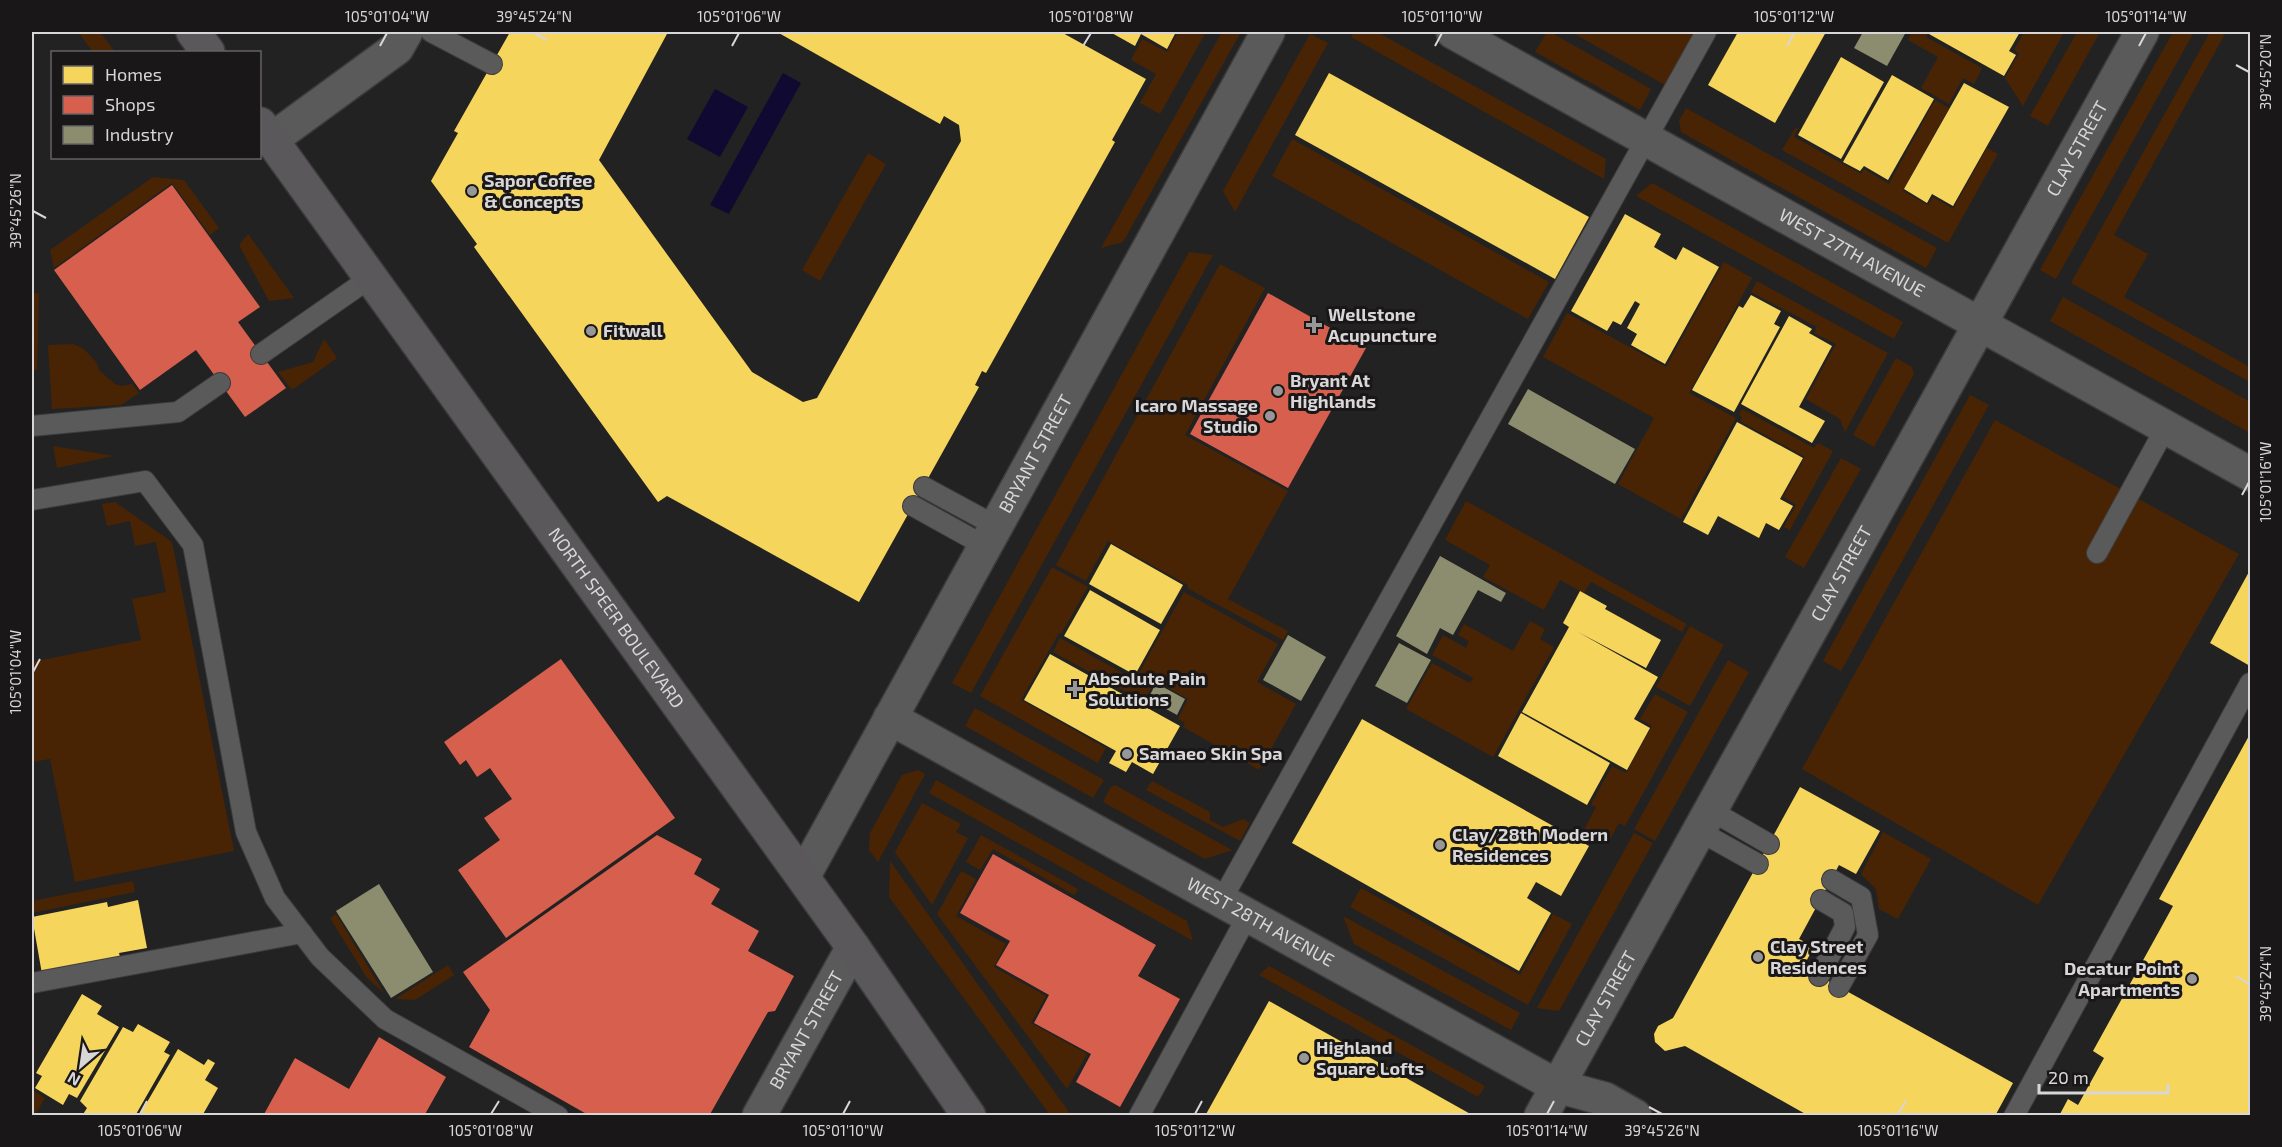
<svg xmlns="http://www.w3.org/2000/svg" width="2282" height="1147" font-family="'Exo 2',sans-serif">
  <style>
    .green { fill: #482405 }
    .water { fill: #100932 }
    .homes { fill: #f6d55c }
    .shops { fill: #d6604d }
    .industry { fill: #8c8c6e }
    .lines { fill: none; stroke-linecap: round; stroke-linejoin: round }
    .service-casing { stroke: #3d3c3c; stroke-width: 22 }
    .minor-casing { stroke: #3d3c3c; stroke-width: 36 }
    .tertiary-casing { stroke: #3d3c3c; stroke-width: 36 }
    .primary-casing { stroke: #3d3c3c; stroke-width: 36 }
    .service { stroke: #5b5a5a; stroke-width: 20 }
    .minor { stroke: #5b5a5a; stroke-width: 33 }
    .tertiary { stroke: #5b5a5a; stroke-width: 33 }
    .primary { stroke: #5a585b; stroke-width: 33 }
    .ticks { fill: none; stroke: #d8d6d7; stroke-width: 2 }
    .poi-dot { fill: #989798; stroke: #1a1719; stroke-width: 2 }
    .labels { text-anchor: middle; stroke-width: 6; stroke-linejoin: round; paint-order: stroke }
    .street-label { font-size: 18px; fill: #d8d6d7; stroke: #1a1719 }
    .poi-label { font-size: 18px; font-weight: bold; fill: #d8d6d7; stroke: #1a1719; text-anchor: start }
    .neatline { fill: none; stroke: #d8d6d7; stroke-width: 2 }
    .ticks-label { font-size: 15px; text-anchor: middle; fill: #d8d6d7 }
  </style>
  <rect width="100%" height="100%" fill="#222"/>
  <g class="green">
    <polygon points="78,32 100,32 115,52 93,52"/>
    <polygon points="1178,32 1206,32 1160,114 1140,103 1156,74 1131,60 1142,39 1167,52"/>
    <polygon points="1222,32 1241,32 1123,242 1101,248"/>
    <polygon points="1354,32 1377,32 1606,159 1604,179 1351,37"/>
    <polygon points="1547,32 1550,32 1651,89 1640,110 1535,52"/>
    <polygon points="1571,32 1695,32 1665,85"/>
    <polygon points="1912,32 1929,32 1926,37 1982,68 1974,84 1963,78 1949,104 1921,88 1938,57 1908,40"/>
    <polygon points="2024,32 2027,34 2029,32 2064,32 2023,106 2005,78 2019,53 2014,50"/>
    <polygon points="2077,32 2100,32 2048,126 2030,116"/>
    <polygon points="2173,32 2194,32 2056,279 2040,270"/>
    <polygon points="2210,32 2226,32 2114,235 2148,254 2124,297 2250,367 2250,382 2071,283"/>
    <polygon points="1310,34 1328,43 1235,212 1223,191"/>
    <polygon points="1935,100 1949,108 1903,191 1928,205 1933,197 1953,209 1987,148 1998,154 1948,243 1782,150 1796,127 1798,128 1794,137 1861,174 1864,169 1889,184"/>
    <polygon points="1686,108 1937,248 1926,268 1681,132 1679,121"/>
    <polygon points="1292,139 1549,282 1528,319 1272,176"/>
    <polygon points="868,153 886,164 820,281 802,270"/>
    <polygon points="153,177 184,180 219,228 210,235 172,183 54,268 50,250"/>
    <polygon points="1652,183 1903,322 1894,339 1636,196"/>
    <polygon points="248,234 294,298 269,301 239,245"/>
    <polygon points="1189,252 1213,255 971,693 952,683"/>
    <polygon points="1724,262 1752,278 1689,393 1736,418 1681,519 1618,484 1654,418 1543,357 1567,313 1666,367"/>
    <polygon points="1220,264 1265,288 1185,435 1288,491 1228,599 1288,631 1283,640 1187,588 1188,585 1108,541 1086,581 1056,565"/>
    <polygon points="1757,281 1888,353 1845,432 1840,419 1806,399 1836,344 1814,333 1817,327 1751,292"/>
    <polygon points="39,293 37,370 32,370 32,294"/>
    <polygon points="2063,297 2250,402 2250,433 2050,321"/>
    <polygon points="324,339 337,358 292,390 278,372 313,362"/>
    <polygon points="73,344 84,349 97,363 99,370 115,384 122,386 132,384 139,393 121,405 52,409 48,345"/>
    <polygon points="1896,358 1912,367 1914,374 1874,447 1853,435"/>
    <polygon points="1970,395 1989,405 1841,671 1823,661"/>
    <polygon points="1742,409 1814,448 1818,443 1833,451 1790,530 1784,527 1796,505 1783,497 1805,457 1740,421 1742,417 1739,415"/>
    <polygon points="1995,420 2239,554 2038,905 1802,769"/>
    <polygon points="53,446 114,456 57,468"/>
    <polygon points="1841,458 1861,469 1804,568 1785,557"/>
    <polygon points="1466,501 1687,624 1682,632 1591,582 1584,593 1560,580 1544,610 1483,577 1490,565 1445,540"/>
    <polygon points="115,502 172,542 234,851 75,882 50,759 32,762 32,662 141,640 132,599 166,592 156,542 135,546 130,521 107,526 102,504"/>
    <polygon points="1052,567 1088,587 1061,634 1059,633 1021,700 1106,748 1098,763 980,696"/>
    <polygon points="1184,592 1278,644 1257,682 1296,704 1259,770 1183,727 1185,723 1178,719 1188,699 1156,681 1143,701 1053,652 1060,638 1135,680"/>
    <polygon points="1530,621 1545,629 1540,639 1554,647 1493,757 1406,709 1432,663 1470,683 1473,678 1432,655 1443,635 1466,648 1469,641 1458,635 1464,624 1513,651"/>
    <polygon points="1690,626 1724,645 1690,706 1656,687"/>
    <polygon points="1728,660 1749,672 1655,841 1634,829"/>
    <polygon points="1655,694 1688,712 1625,826 1619,823 1607,845 1591,836 1588,841 1580,837 1596,807 1591,804 1612,766 1626,773 1652,726 1640,719"/>
    <polygon points="975,708 1104,780 1093,798 965,726"/>
    <polygon points="918,770 925,774 878,862 869,850 870,833 902,775"/>
    <polygon points="936,780 1187,921 1193,941 929,793"/>
    <polygon points="1152,781 1210,812 1210,820 1223,827 1243,819 1250,823 1240,841 1146,790"/>
    <polygon points="1115,785 1232,850 1205,859 1103,802 1110,788"/>
    <polygon points="922,803 961,824 956,832 968,838 932,905 895,852"/>
    <polygon points="1883,832 1931,859 1898,919 1879,909 1876,889 1861,874"/>
    <polygon points="1634,833 1653,843 1559,1011 1537,1008"/>
    <polygon points="981,835 1078,889 1074,895 993,849 980,870 966,862"/>
    <polygon points="890,861 1071,1115 1050,1115 889,897"/>
    <polygon points="961,871 976,879 956,916 1006,944 994,967 1046,996 1031,1023 1087,1054 1067,1089 937,914"/>
    <polygon points="133,881 135,892 32,913 32,901"/>
    <polygon points="1361,888 1520,975 1553,914 1572,924 1528,1005 1350,907"/>
    <polygon points="336,914 384,993 367,978 330,918"/>
    <polygon points="1343,916 1520,1013 1511,1030 1354,944"/>
    <polygon points="448,965 454,975 415,1000 395,999"/>
    <polygon points="1269,966 1485,1086 1478,1097 1259,975"/>
    <polygon points="32,1090 45,1098 35,1115 32,1115"/>
  </g>
  <g class="water">
    <polygon points="783,73 801,83 729,214 710,205"/>
    <polygon points="715,89 748,107 720,157 687,139"/>
  </g>
  <g class="homes">
    <polygon points="510,32 668,32 599,160 752,372 803,402 817,398 961,141 959,125 944,116 940,124 777,32 1061,32 1146,79 1112,140 1115,142 986,373 982,371 975,385 979,387 859,602 667,496 658,502 474,247 477,244 431,181 458,133 454,131"/>
    <polygon points="1110,32 1176,32 1167,49 1141,34 1135,46"/>
    <polygon points="1738,32 1826,32 1775,123 1708,85"/>
    <polygon points="1930,32 2020,32 2009,51 2016,55 2004,76 1929,34"/>
    <polygon points="1841,57 1884,82 1841,159 1798,135"/>
    <polygon points="1329,73 1589,217 1555,279 1295,135"/>
    <polygon points="1892,75 1934,99 1888,180 1864,166 1860,171 1843,162"/>
    <polygon points="1964,83 2009,107 1953,206 1932,194 1927,203 1904,189"/>
    <polygon points="1625,214 1661,234 1654,247 1676,260 1683,247 1719,267 1665,364 1631,345 1637,334 1627,328 1640,304 1635,301 1621,325 1613,321 1607,331 1571,311"/>
    <polygon points="1751,295 1781,311 1774,324 1780,327 1734,412 1692,390 1739,306 1743,308"/>
    <polygon points="1789,316 1812,329 1809,333 1832,346 1799,407 1825,421 1812,443 1741,404"/>
    <polygon points="1737,422 1803,458 1780,499 1793,506 1779,530 1766,523 1759,538 1718,516 1708,535 1683,522"/>
    <polygon points="1111,544 1183,585 1161,624 1089,584"/>
    <polygon points="2250,570 2250,666 2210,643"/>
    <polygon points="1090,590 1160,630 1135,675 1064,636"/>
    <polygon points="1580,591 1607,606 1605,609 1661,640 1646,668 1578,632 1658,677 1634,719 1650,728 1627,770 1522,712 1569,627 1563,623"/>
    <polygon points="1050,654 1180,726 1153,774 1132,762 1126,772 1109,763 1116,751 1024,700"/>
    <polygon points="1521,713 1610,763 1587,805 1498,756"/>
    <polygon points="1362,719 1589,846 1561,896 1536,882 1527,898 1551,913 1519,971 1292,843"/>
    <polygon points="2250,734 2250,1116 2059,1116 2068,1099 2078,1105 2104,1058 2093,1051 2173,906 2159,899"/>
    <polygon points="1800,787 1880,831 1856,874 1839,865 1799,939 1814,947 1803,967 2013,1083 1995,1116 1809,1116 1685,1046 1665,1051 1655,1042 1654,1034 1658,1026 1673,1018"/>
    <polygon points="138,900 147,948 119,953 120,957 42,974 32,917 107,902 108,907"/>
    <polygon points="82,994 102,1006 97,1014 119,1027 77,1098 69,1094 63,1105 35,1088 42,1076 36,1073"/>
    <polygon points="1269,1001 1474,1116 1205,1116"/>
    <polygon points="138,1024 170,1042 164,1052 170,1055 135,1116 82,1116 87,1108 80,1101 123,1027 133,1032"/>
    <polygon points="178,1049 204,1065 208,1059 215,1063 205,1080 218,1088 202,1116 139,1116"/>
  </g>
  <g class="shops">
    <polygon points="172,185 260,307 238,322 286,388 245,417 196,350 140,390 54,270"/>
    <polygon points="1268,293 1366,348 1288,488 1190,434"/>
    <polygon points="561,659 675,818 506,938 458,870 500,840 484,818 512,799 490,768 477,777 466,760 460,765 444,742"/>
    <polygon points="657,835 702,859 694,874 720,889 711,904 759,931 748,951 794,976 775,1011 768,1012 709,1116 590,1116 469,1047 490,1010 463,972"/>
    <polygon points="993,854 1156,945 1138,976 1180,999 1120,1107 1076,1082 1091,1054 1034,1023 1049,995 996,965 1010,941 960,913"/>
    <polygon points="379,1037 446,1077 424,1116 263,1116 295,1058 349,1089"/>
  </g>
  <g class="industry">
    <polygon points="1863,32 1906,32 1887,66 1854,48"/>
    <polygon points="1528,389 1635,449 1615,484 1508,424"/>
    <polygon points="1440,556 1506,593 1501,602 1478,590 1453,635 1440,628 1427,654 1396,636"/>
    <polygon points="1288,635 1326,657 1301,701 1263,680"/>
    <polygon points="1399,643 1431,660 1407,703 1375,686"/>
    <polygon points="1156,683 1185,699 1177,715 1148,699"/>
    <polygon points="379,884 433,972 391,998 336,911"/>
  </g>
  <g class="lines">
    <defs>
      <g id="service">
        <polyline points="431,32 492,64"/>
        <polyline points="261,354 370,278"/>
        <polyline points="32,426 178,412 220,383"/>
        <polyline points="924,487 996,526"/>
        <polyline points="32,500 145,481 193,545 246,832 275,898 320,957 385,1019 558,1116"/>
        <polyline points="913,506 985,546"/>
        <polyline points="2097,553 2166,427"/>
        <polyline points="1710,810 1769,844"/>
        <polyline points="1699,831 1758,864"/>
        <polyline points="1832,880 1861,897 1868,935 1839,987"/>
        <polyline points="1221,901 1706,32"/>
        <polyline points="1819,976 1845,927 1843,913 1821,900"/>
        <polyline points="32,983 302,933"/>
        <polyline points="1139,1116 1248,915"/>
        <polyline points="2014,1116 2250,683"/>
      </g>
      <g id="minor">
        <path id="s1" d="M1453 32 2250 474"/>
        <polyline points="271,140 397,48 406,32"/>
        <path id="s2" d="M890 718 1557 1086 1605 1099 1635 1116"/>
        <path id="s3" d="M803 877 1268 32"/>
        <path id="s4" d="M759 1116 853 947"/>
      </g>
      <g id="tertiary">
        <path id="s5" d="M1541 1116 2142 32"/>
      </g>
      <g id="primary">
        <polyline points="193,32 208,52"/>
        <path id="s6" d="M260 124 853 947 969 1116"/>
      </g>
    </defs>
    <use href="#service" class="service-casing"/>
    <use href="#minor" class="minor-casing"/>
    <use href="#tertiary" class="tertiary-casing"/>
    <use href="#primary" class="primary-casing"/>
    <use href="#service" class="service"/>
    <use href="#minor" class="minor"/>
    <use href="#tertiary" class="tertiary"/>
    <use href="#primary" class="primary"/>
  </g>
  <path class="ticks" d="M534 33 547 40M380 46 387 33M732 46 739 33M1083 46 1091 33M1435 46 1442 33M1787 46 1794 33M2139 46 2146 33M2236 65 2249 72M33 211 46 218M2242 495 2249 482M33 672 40 659M2236 976 2249 984M1649 1107 1662 1114M140 1114 147 1101M491 1114 499 1101M843 1114 850 1101M1195 1114 1202 1101M1547 1114 1554 1101M1898 1114 1906 1101"/>
  <g class="poi-dot">
    <circle cx="472" cy="191" r="6"/>
    <path d="M1311 316h6v6h6v6h-6v6h-6v-6h-6v-6h6z"/>
    <circle cx="591" cy="331" r="6"/>
    <circle cx="1278" cy="391" r="6"/>
    <circle cx="1270" cy="416" r="6"/>
    <path d="M1072 680h6v6h6v6h-6v6h-6v-6h-6v-6h6z"/>
    <circle cx="1127" cy="754" r="6"/>
    <circle cx="1440" cy="845" r="6"/>
    <circle cx="1758" cy="957" r="6"/>
    <circle cx="2192" cy="979" r="6"/>
    <circle cx="1304" cy="1058" r="6"/>
  </g>
  <g class="labels">
    <g class="street-label">
      <text dy="6" stroke="none"><textPath href="#s5" startOffset="1106">CLAY STREET</textPath></text>
      <text dy="6" stroke="none"><textPath href="#s1" startOffset="456">WEST 27TH AVENUE</textPath></text>
      <text dy="6" stroke="none"><textPath href="#s3" startOffset="483">BRYANT STREET</textPath></text>
      <text dy="6" stroke="none"><textPath href="#s5" startOffset="620">CLAY STREET</textPath></text>
      <text dy="6" stroke="none"><textPath href="#s6" startOffset="609">NORTH SPEER BOULEVARD</textPath></text>
      <text dy="6" stroke="none"><textPath href="#s2" startOffset="423">WEST 28TH AVENUE</textPath></text>
      <text dy="6" stroke="none"><textPath href="#s5" startOffset="134">CLAY STREET</textPath></text>
      <text dy="6" stroke="none"><textPath href="#s4" startOffset="98">BRYANT STREET</textPath></text>
    </g>
    <g class="poi-label">
      <text x="484" y="187">Sapor Coffee<tspan x="484" dy="21">&amp; Concepts</tspan></text>
      <text x="1328" y="321">Wellstone<tspan x="1328" dy="21">Acupuncture</tspan></text>
      <text x="603" y="337">Fitwall</text>
      <text x="1290" y="387">Bryant At<tspan x="1290" dy="21">Highlands</tspan></text>
      <text x="1258" y="412" text-anchor="end">Icaro Massage<tspan x="1258" dy="21">Studio</tspan></text>
      <text x="1088" y="685">Absolute Pain<tspan x="1088" dy="21">Solutions</tspan></text>
      <text x="1139" y="760">Samaeo Skin Spa</text>
      <text x="1452" y="841">Clay/28th Modern<tspan x="1452" dy="21">Residences</tspan></text>
      <text x="1770" y="953">Clay Street<tspan x="1770" dy="21">Residences</tspan></text>
      <text x="2180" y="975" text-anchor="end">Decatur Point<tspan x="2180" dy="21">Apartments</tspan></text>
      <text x="1316" y="1054">Highland<tspan x="1316" dy="21">Square Lofts</tspan></text>
    </g>
  </g>
  <rect width="2282" height="1147" fill="none" stroke="#1a1719" stroke-width="66"/>
  <rect x="51" y="51" width="210" height="108" fill="#1a1719" stroke="#666365" stroke-width="1.5"/>
  <rect x="63" y="66" width="30" height="18" fill="#f6d55c" stroke="#666365" stroke-width="1.5"/>
  <text x="105" y="81" font-size="18" fill="#d8d6d7">Homes</text>
  <rect x="63" y="96" width="30" height="18" fill="#d6604d" stroke="#666365" stroke-width="1.5"/>
  <text x="105" y="111" font-size="18" fill="#d8d6d7">Shops</text>
  <rect x="63" y="126" width="30" height="18" fill="#8c8c6e" stroke="#666365" stroke-width="1.5"/>
  <text x="105" y="141" font-size="18" fill="#d8d6d7">Industry</text>
  <g transform="translate(81 1066) rotate(209)" stroke="#1a1719" stroke-width="4.5" paint-order="stroke">
  <path d="M0-4.5L10 22L0 15L-10 22Z" fill="#d8d6d7"/>
  <text y="-9" font-size="16" font-weight="bold" text-anchor="middle" fill="#d8d6d7">N</text>
  </g>
  <path d="M2039 1084v9h129v-9" fill="none" stroke="#d8d6d7" stroke-width="3"/>
  <text x="2048" y="1084" font-size="18" fill="#d8d6d7" stroke="#1a1719" stroke-width="4.5" paint-order="stroke">20 m</text>
  <rect x="33" y="33" width="2216" height="1081" class="neatline"/>
  <g class="ticks-label">
    <text x="387" y="22">105°01'04"W</text>
    <text x="534" y="22">39°45'24"N</text>
    <text x="739" y="22">105°01'06"W</text>
    <text x="1091" y="22">105°01'08"W</text>
    <text x="1442" y="22">105°01'10"W</text>
    <text x="1794" y="22">105°01'12"W</text>
    <text x="2146" y="22">105°01'14"W</text>
    <text transform="translate(2266 72) rotate(-90)" y="5">39°45'20"N</text>
    <text transform="translate(16 211) rotate(-90)" y="5">39°45'26"N</text>
    <text transform="translate(2266 482) rotate(-90)" y="5">105°01'16"W</text>
    <text transform="translate(16 672) rotate(-90)" y="5">105°01'04"W</text>
    <text transform="translate(2266 984) rotate(-90)" y="5">39°45'24"N</text>
    <text x="140" y="1136">105°01'06"W</text>
    <text x="491" y="1136">105°01'08"W</text>
    <text x="843" y="1136">105°01'10"W</text>
    <text x="1195" y="1136">105°01'12"W</text>
    <text x="1547" y="1136">105°01'14"W</text>
    <text x="1662" y="1136">39°45'26"N</text>
    <text x="1898" y="1136">105°01'16"W</text>
  </g>
</svg>
